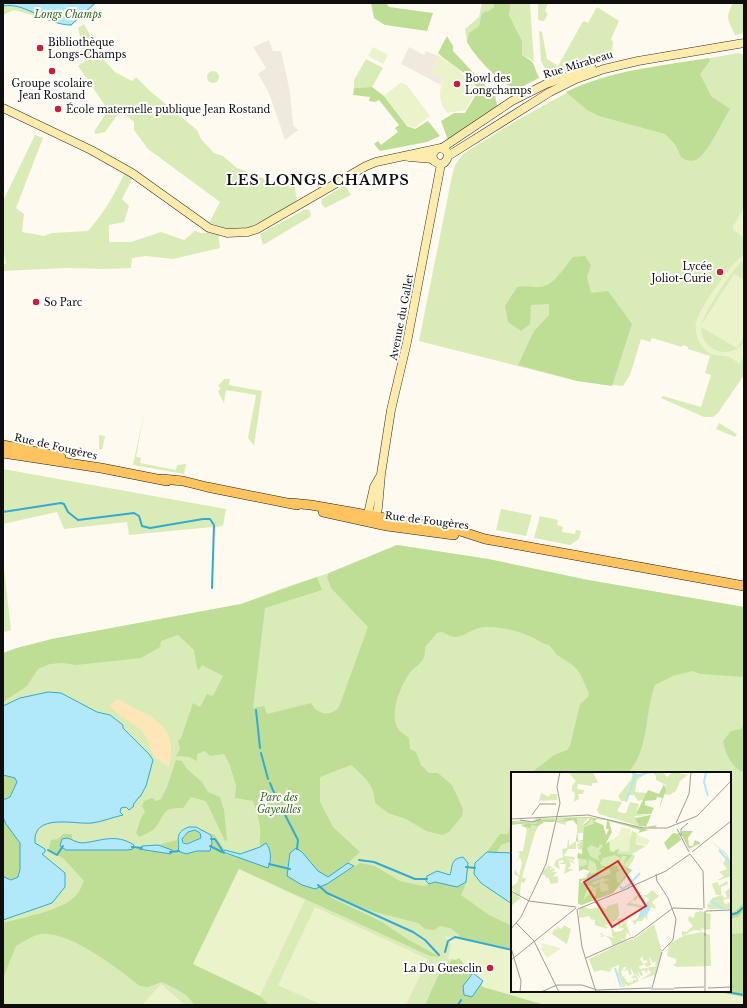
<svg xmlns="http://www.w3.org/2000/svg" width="747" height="1008" font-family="'Libre Baskerville',serif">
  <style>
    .green { fill: #d9ecb7 }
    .forest { fill: #bfde95 }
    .sand { fill: #fee6b9 }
    .pitch { fill: #eaf3c9 }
    .plaza { fill: #f0e9de }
    .water { fill: #b1e8fa; stroke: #34a9d5; fill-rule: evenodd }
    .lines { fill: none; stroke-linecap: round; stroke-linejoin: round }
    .stream { stroke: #34a9d5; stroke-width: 2 }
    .secondary-casing { stroke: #303030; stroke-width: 9 }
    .primary-casing { stroke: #1f1f1f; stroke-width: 10 }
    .secondary { stroke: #ffebab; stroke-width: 8 }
    .primary { stroke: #ffc460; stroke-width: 9 }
    .poi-dot { fill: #c71e3b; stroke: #fff; stroke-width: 1.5 }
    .labels { text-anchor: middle; stroke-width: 4; stroke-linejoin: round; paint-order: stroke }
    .park-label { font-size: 10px; font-style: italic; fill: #356a1a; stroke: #fff }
    .poi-label { font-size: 10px; fill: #0e0e0e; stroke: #fff; text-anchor: start }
    .street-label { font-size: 10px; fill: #0e0e0e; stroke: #fff }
    .district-label { font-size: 14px; font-weight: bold; letter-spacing: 1px; fill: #0e0e0e; stroke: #fff }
    .inset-river { fill: none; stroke: #b1e8fa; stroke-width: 2 }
    .inset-road { fill: none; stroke: #9f9c96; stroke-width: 1 }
    .view { fill: #d62828; fill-opacity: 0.15; stroke: #d62828; stroke-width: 2 }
    .inset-edge { fill: none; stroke: #0e0e0e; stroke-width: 2 }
  </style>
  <rect width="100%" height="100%" fill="#fffaf0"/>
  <g class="green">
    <polygon points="3,3 97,3 71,26 14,10 3,15"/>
    <polygon points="482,3 493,3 494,7 490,12 484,12 481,15 479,26 467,42 465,29 479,17"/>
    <polygon points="511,3 530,3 534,63 531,59 522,55 522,41 509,15"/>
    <polygon points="538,3 548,3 545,11 548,14 544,21 538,20"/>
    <path d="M733 3H744V33L735 35C728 20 725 18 733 3Z"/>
    <polygon points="597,7 619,21 611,39 613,42 612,54 577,63 548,74 541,61 539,31 542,32 547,59 558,66 582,23 584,21 588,23"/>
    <polygon points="84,24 103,59 115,72 132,81 136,77 150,91 197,130 201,139 214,153 223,156 237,168 285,187 294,182 297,202 250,227 232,230 209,223 220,202 148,149 134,130 134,122 121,110 105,132 96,134 94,132 108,110 78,66 86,60 78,28"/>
    <polygon points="739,53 744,55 744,375 718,413 713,417 704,417 661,398 663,396 701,407 711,375 705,373 710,356 688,349 688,347 683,345 682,347 652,338 650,342 641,339 630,375 623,386 577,381 419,341 452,176 455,165 463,154 514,122 577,87 616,74"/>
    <polygon points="366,59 383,68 372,87 354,88 354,80"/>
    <circle cx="213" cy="77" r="6"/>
    <path d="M35 135 43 138 16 208 24 214 22 232 44 236 52 233 88 231C104 213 115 194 125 172L133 177 122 199 129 206 124 222 109 225V242H131L161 232 184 240 195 231 201 233 218 232 220 248 173 259 146 256 132 258 131 268 103 269 66 268 3 271V264H6L3 248V201Z"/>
    <polygon points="345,185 351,195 325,208 321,203 322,199"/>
    <polygon points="306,209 309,210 311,214 310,217 263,245 260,234"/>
    <polygon points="224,379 230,379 229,385 262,391 254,446 248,438 256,395 226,390 224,403 218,392 221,388 218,386"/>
    <polygon points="144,413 136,457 141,458 140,463 176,470 177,465 186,464 184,474 133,465"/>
    <polygon points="719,423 737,434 735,437 716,429"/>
    <polygon points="99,435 105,436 102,450 99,449"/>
    <polygon points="3,469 226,509 223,526 129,535 127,522 64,529 57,512 3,524"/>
    <polygon points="501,509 532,515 526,536 496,530"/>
    <polygon points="540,516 558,520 557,525 563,527 562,532 575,534 576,530 581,531 579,539 570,545 534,538"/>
    <polygon points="397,545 488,559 588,580 744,607 744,982 730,978 730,773 512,773 512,954 450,928 459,935 459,940 483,981 528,997 561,1005 3,1005 3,653 17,648 52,639 241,604 289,586 329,573"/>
    <polygon points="3,560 11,630 5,632 3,628"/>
  </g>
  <g class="forest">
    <polygon points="371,3 386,3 389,7 433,13 427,31 385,25 374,18"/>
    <path d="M493 3H511L509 15 522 41V55C537 64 532 62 539 78 532 81 524 87 516 88 504 89 472 53 467 42L469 33 479 26 481 15 484 12 489 11 494 7Z"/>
    <path d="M447 36 453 46V51L495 96 497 106 448 140 441 121 454 113H465L478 91C472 74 450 65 438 53Z"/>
    <path d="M709 58 710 61 700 74 711 96 730 109C722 121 708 154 696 160 690 162 685 160 681 157L675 144 665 134 599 116 587 110 566 92C611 70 661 66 709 58Z"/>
    <polygon points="372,87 384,96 407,126 415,129 428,121 440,136 427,142 380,151 374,144 378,141 381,145 398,132 395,128 399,125 379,100 375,102 369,101 370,97 353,95 354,88"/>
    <path d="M585 256 591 265 587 277 591 293 608 291 632 324 612 386 577 381 518 365 534 331 549 315V304L531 305 530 324 521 331 508 322 505 306 517 287C525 286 531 287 539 287 554 287 564 267 573 257Z"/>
    <path d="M397 545 488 559 588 580 744 607V677L701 674 692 671 673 676 655 685C644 715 650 748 628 773H531L554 755 567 750 570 746 580 704 588 697 589 694C586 687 583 679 579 672 574 664 564 660 557 655 554 652 552 648 549 645 547 644 543 644 541 642 526 633 503 626 485 627 467 628 460 645 443 632L437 633 425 647C426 664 417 663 409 674 400 687 388 716 399 730 401 733 406 735 409 738L410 749 416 752 421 765 429 773H438L452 785 463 809 462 816 449 832 442 835 426 831 406 819 388 813 375 803C375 786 364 776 351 765L320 777V802L333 827 360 852 348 863 328 877 318 871 302 852 296 848 327 884 360 863 375 866 400 881 423 886 435 882 457 887 467 882 461 895 489 915 512 926V954L459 939V935L450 928 440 926 434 930 425 929 418 923 375 912 328 894 332 898 382 922 407 939 440 957 430 956 239 869 193 964 260 996 269 1005H194C188 993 174 988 162 982L148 987 140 986C118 969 70 931 41 934 33 935 23 942 16 946L3 978V923C21 918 58 911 72 899 78 895 81 888 84 881L63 858 48 851 51 840 58 839 63 834H72V839L67 838 71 850 139 849 170 854 171 850 158 845 177 840 179 848 192 853 197 851H209L212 838 211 835 214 834 225 850 224 854 239 857 268 868C271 862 271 851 268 845L260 847C259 840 261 835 260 828 259 818 256 810 253 801L235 798 236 785 229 763 224 754 210 756 205 751 197 754V761L189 757 176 756 180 749 178 741 181 738 193 703 200 707 207 694 213 696 223 676 202 665 199 670 197 668 194 650 178 635 161 641 160 647 141 658 76 665 62 663 50 664 38 669 27 686 3 702V653L17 648 52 639 241 604 317 577 322 590 265 608 253 708 264 706 267 714 311 703 316 710C325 715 331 715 339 707L368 627 331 588 327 577 329 573Z"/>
    <path d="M744 725V772C732 770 725 752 723 741L731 731 741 729Z"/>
    <path d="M176 760 182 761 186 768 202 782 208 792 220 797 224 810 227 840 225 841 206 801 191 797 183 808C159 808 167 815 154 829 150 832 144 835 139 837L136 833 141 818 145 812 142 806 144 801 152 798 156 801 161 799 167 787Z"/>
    <polygon points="3,775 15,778 17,782 10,797 3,800"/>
    <path d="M3 817C7 827 16 833 20 843 24 852 21 868 18 877L11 881 4 877 3 874Z"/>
    <polygon points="512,819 512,844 509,842 501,845 497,852 487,852 500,834 508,834"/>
    <polygon points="191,831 198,831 201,838 185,844 182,839 185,834"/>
    <polygon points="744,902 744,911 738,917 730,919 730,912 735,912"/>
    <polygon points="744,933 744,1000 701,991 730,991 730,938 732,934"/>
    <polygon points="459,958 473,973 466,981 472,997 483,981 528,997 561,1005 425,1005 443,965 450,963 451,959"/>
  </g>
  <path class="sand" d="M118 699C150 719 179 720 169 767L153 756C146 722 129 727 110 706Z"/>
  <g class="pitch">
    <polygon points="373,47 388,55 383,64 368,56"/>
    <path d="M439 56 457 68 475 87V93L466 110 447 113C438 101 439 92 443 79L431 72Z"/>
    <polygon points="400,83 406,84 430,116 414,128 406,124 384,96"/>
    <polygon points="744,208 744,237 733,230 733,226"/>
    <path d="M744 255V260C734 266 704 313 701 325L734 274 744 280V337L737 348 701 327C701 351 730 361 744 342V356L739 364C737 362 732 358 729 357 716 354 709 358 700 343 696 337 695 329 696 322 699 309 732 260 744 255Z"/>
    <polygon points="239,869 305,900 260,996 193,964"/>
    <polygon points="315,907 428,959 406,1005 322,1005 278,985"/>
    <polygon points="444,936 512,950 512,991 713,991 744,997 744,1005 545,1005 483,987 459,958 456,960 448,959 451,945"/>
    <polygon points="161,984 185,1005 142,1005"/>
  </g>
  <g class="plaza">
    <polygon points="269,40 273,51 281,51 290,92 293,125 298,130 285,140 269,93 258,74 266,68 253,47"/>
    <polygon points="409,47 424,55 426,51 439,56 431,72 443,79 441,85 401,64"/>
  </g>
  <g class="water">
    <path d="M3 3H95L71 25C45 25 27 2 3 6Z"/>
    <path d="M48 692 61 693 97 712 110 715 123 725V728L149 754 153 760 146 786 140 797H139L133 805 134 806 129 810 126 807 121 808 120 812 123 815C113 817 102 822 92 823 76 825 32 812 35 843L45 849V852L42 854 65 873V887L52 903 3 920V874L4 877 11 880 18 877 20 869V843L6 824 3 817V800L10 797 17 782 15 778 3 775V706L20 698Z"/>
    <path d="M189 827H196L211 835 212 843 210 851H197L186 854 178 851C181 842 172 833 189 827ZM195 830 200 833 201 838 187 844 183 843 182 839 188 832Z"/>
    <path d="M67 838C72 839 77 843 82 843 102 841 115 833 134 845L133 849 128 850H66L60 846 62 839Z"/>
    <path d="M266 843C271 849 272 860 268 868L223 852 225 850 240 854 260 847Z"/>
    <polygon points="158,845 172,850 171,854 139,849 142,846"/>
    <polygon points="296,848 302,852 318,871 328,877 348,863 354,866 327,884 315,889 302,885 287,876 290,853"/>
    <polygon points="487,852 512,853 512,904 481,883 474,874 475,863"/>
    <path d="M463 857 468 863 466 882 457 887 435 882 429 884 426 881 427 876 437 871 450 875C453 866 450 859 463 857Z"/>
    <polygon points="473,973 483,981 472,997 464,995 463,986"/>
  </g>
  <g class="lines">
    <g class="stream">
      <polyline points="3,512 61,503 64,504 68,512 78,520 134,513 139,516 142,526 150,528 203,519 210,519 214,525 212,588"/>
      <polyline points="256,710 260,748"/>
      <polyline points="261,753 268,779"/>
      <polyline points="270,783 278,802"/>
      <polyline points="281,807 298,840 297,849"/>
      <polyline points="211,839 215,839 224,853"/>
      <polyline points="210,846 222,852"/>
      <polyline points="132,847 142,848"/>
      <polyline points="48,850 57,855 63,846"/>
      <polyline points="170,852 179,851"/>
      <polyline points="359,860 374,862 415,879 427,879"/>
      <polyline points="269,864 290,869"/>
      <polyline points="466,867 475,868"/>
      <polyline points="318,885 327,893 413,932 425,940 439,955"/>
      <polyline points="730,915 737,913 744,907"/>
      <polyline points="445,952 448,941 455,937 512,950"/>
      <polyline points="722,991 744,995"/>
      <polyline points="458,1005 461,1000"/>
    </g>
    <defs>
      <g id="secondary">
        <path d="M3 108 91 150 132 173 209 228 227 233 248 232 257 229 366 166 376 162 441 148C449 150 450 157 444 163L439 164 434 161 432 155 436 149"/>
        <polyline points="442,148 512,101 546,84 592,68"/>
        <polyline points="448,156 550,92 576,79 604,69 638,61 744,43"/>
        <polyline points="409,157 433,159"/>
        <polyline points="368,514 374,487 379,478"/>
        <polyline points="374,521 378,508 381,474 391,410 407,342 441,164"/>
      </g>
      <g id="primary">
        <polyline points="3,445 61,457"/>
        <polyline points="3,453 101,468 167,481"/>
        <polyline points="162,479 183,481 207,487 297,505"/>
        <polyline points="291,503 311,505 460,531 485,539 744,586"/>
        <polyline points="323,512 387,526 454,535"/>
      </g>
    </defs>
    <use href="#secondary" class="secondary-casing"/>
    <use href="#primary" class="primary-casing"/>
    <use href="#secondary" class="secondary"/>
    <use href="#primary" class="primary"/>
  </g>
  <g class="poi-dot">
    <circle cx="40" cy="48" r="4"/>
    <circle cx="52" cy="71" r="4"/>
    <circle cx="457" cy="84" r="4"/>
    <circle cx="58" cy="109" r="4"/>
    <circle cx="720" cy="272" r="4"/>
    <circle cx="36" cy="302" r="4"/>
    <circle cx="490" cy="968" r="4"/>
  </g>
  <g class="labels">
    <g class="park-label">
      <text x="68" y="18">Longs Champs</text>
      <text x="279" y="801">Parc des<tspan x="279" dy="12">Gayeulles</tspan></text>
    </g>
    <g class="poi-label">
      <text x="48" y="46">Bibliothèque<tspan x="48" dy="12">Longs-Champs</tspan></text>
      <text x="465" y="82">Bowl des<tspan x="465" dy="12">Longchamps</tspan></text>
      <text x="52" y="87" text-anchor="middle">Groupe scolaire<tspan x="52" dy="12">Jean Rostand</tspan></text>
      <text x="66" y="113">École maternelle publique Jean Rostand</text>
      <text x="712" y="270" text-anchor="end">Lycée<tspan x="712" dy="12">Joliot-Curie</tspan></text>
      <text x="44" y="306">So Parc</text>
      <text x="482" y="972" text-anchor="end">La Du Guesclin</text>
    </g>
    <g class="street-label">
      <text transform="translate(578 64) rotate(-17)" y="4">Rue Mirabeau</text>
      <text transform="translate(401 317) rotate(-79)" y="4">Avenue du Gallet</text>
      <text transform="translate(56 446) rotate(13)" y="4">Rue de Fougères</text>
      <text transform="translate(427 520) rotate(7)" y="4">Rue de Fougères</text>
    </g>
    <g class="district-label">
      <text x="318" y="185">LES LONGS CHAMPS</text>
    </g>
  </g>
  <g transform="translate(511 772)">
    <rect width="220" height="220" fill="#fffaf0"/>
    <path d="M57 0H82L87 11H81V14L67 12 66 17 73 18 72 22H67L68 27 63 30 64 21 61 19V14L65 9ZM141 0H155L153 2 156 5 162 0 177 3 169 9 165 19 158 23 152 22 155 13 145 8V4ZM122 1 133 3 126 8 124 20 137 21 136 22 133 28 127 29 123 23H118L114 29H110L107 24 120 8ZM30 21 38 25 39 22H46V28L28 29ZM90 27 111 30 106 39 111 41H115L119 30 128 32 125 42 140 43 124 44 128 54 88 42 86 38ZM82 45 77 46 70 55 81 46 84 53H92L95 71 106 80 108 76 109 79 118 71 121 59 126 61 125 72 135 74 121 82 124 84 122 89 116 96 121 98 102 121 69 134 72 133 67 132 68 116 89 106 75 104 79 99 72 97 68 99 67 83 71 82V78L67 77 66 72 72 69V61H67V65L66 69V48L60 47 46 48H62L55 50V53L44 50 45 46ZM25 46H44L43 50 32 49 26 54 11 105 15 107 13 111 10 110 9 123 6 124 10 126 0 134V121H5L0 115 6 111 8 105 3 102 4 97 8 104 11 91 9 85 6 90 9 81 6 80 12 79 16 57 7 50 0 53V50L8 48 20 50ZM57 67 58 68V74L65 69V77H57L53 84 64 85 63 88 54 86 62 89 64 92 58 89 60 93 57 97H63L53 102 55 92H49V91L53 90 52 88 47 89 49 97 43 94 45 88 52 85 51 77 56 76ZM198 67 216 82 220 91V104L205 109 213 104 208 100 216 97 212 92 216 84ZM38 93 42 96H39V98L43 96 44 98 41 100H46L42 105 47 104V111L40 112 37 105 35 106 34 103 29 102ZM216 109 217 112 210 115V123H205L201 112 206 110 208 114ZM219 116 220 126 212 128 214 132 220 130V137H197L196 134 198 130 199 133 201 126 211 123 213 126 216 125 214 120ZM132 118 128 123H136L141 118 148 124 141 130 146 137 140 135 136 144 137 148 134 145 131 149H126L124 153 121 149 126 147 131 136 115 133ZM132 123 138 127 134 134 119 131 123 127 124 130 127 125 129 129V124ZM107 131 108 143 106 147 98 154 99 152 98 151 94 154 97 155 93 158 94 156 84 153V148L79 147V144L68 146V137L71 134 79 137 89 135 88 138H91V135L96 137V134ZM189 139 200 142 199 156 202 155 197 158 189 156 192 159 183 158 171 164V159L175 160 182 154 177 148 178 144 183 146 184 141ZM113 145 120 165 116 160 114 168 108 167 113 169 102 174 99 167 95 164 89 165 91 163 89 162 92 160 91 163 105 166 101 164 100 154 104 160 110 159 113 157 110 155 108 157 107 153 109 150V154L112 152 109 147 108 151 106 149 108 146H110L114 151ZM143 152 151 180 144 206 143 203 129 208 140 201 137 197 135 202 134 197 133 199 130 198 132 203 130 204 127 199 129 206 124 201 128 209 117 214 113 211 115 214 112 215 107 202 108 193 95 198 102 196 98 200 90 198 83 200 78 187 115 169 122 167 123 170V167ZM132 184V189L135 188 137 190 133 192 136 195 140 193 138 184 142 191 145 189 144 193 147 194 129 197 128 194 133 193 129 187ZM113 195H115V197L112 199 117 198 118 203 121 202 119 195 125 205 123 203 120 206H125L126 209 123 207 121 211 118 205 120 211 116 210 113 205 116 202 112 205 110 200ZM53 153 60 157 56 172 41 162 43 157 47 159 43 156 47 157 45 154 50 157ZM191 160 199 163 200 194 166 195 162 193 165 191V187L156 184 158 172 174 163Z" fill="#d9ecb7" fill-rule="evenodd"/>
    <path d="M153 12 155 18 148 38 151 26 146 25 145 28 134 29V33L143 36 140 42H125L137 18 148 22ZM140 43 135 55 146 53 144 56 128 54 124 46ZM78 45 100 48 138 58 127 61 129 58 98 49 101 60 94 73 98 69 103 79 108 76 106 82 121 83 112 93 121 98 102 121 70 133 67 131 68 107 75 106 79 99 73 97 68 99V95L76 93V88L66 86 67 81 71 82 72 69 66 70 65 68V61L66 68 67 64V69L72 68 73 55 83 52 81 46 76 52 70 55 77 49 79 46H66V53L62 48 45 50 55 47 45 46ZM84 47 96 48 95 57H98L95 63 92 53 83 49 86 48ZM89 72 92 74 88 79 91 81 87 84 89 89 79 84 76 76 80 73 87 76ZM104 83 109 86 107 94H91L89 91 92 86ZM111 84H116L111 94 117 100 109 111 106 110 105 101 102 103 109 98 106 96ZM78 87 85 92 86 100 80 102 76 95 79 93H77ZM92 96 99 97 100 102 70 111V109L88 104 87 99ZM92 106 99 108 91 110 97 113 98 118 90 120 88 114 85 117V123L82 125 80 120 72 129 77 114 80 113 83 116 89 113V110L84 113 80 111ZM44 47 43 50H33L27 54 23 62 26 54 20 53 19 60V56L10 54 17 51 0 53V49H8L1 51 11 50 19 51 20 52H24L28 48ZM171 59H182L177 66 178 74H182L184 68 190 71 178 77 170 62ZM162 61 168 62 170 68 157 78 153 71Z" fill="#bfde95" fill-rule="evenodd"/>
    <path d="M110 55 120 57 118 79 111 80 107 75 103 80 99 79 98 69 108 63ZM126 63 139 68 136 73 124 71ZM31 171 49 176V177L36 186 30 177Z" fill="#eaf3c9"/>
    <path d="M137 130 139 138 130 146 128 144 131 135Z" fill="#b1e8fa"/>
    <path class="inset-river" d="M121 0 125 4 140 0M195 0 193 10 197 24M115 30 124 4M208 78 220 92M72 111 88 104M109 114 111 117 118 113 129 101M199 129 213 137M104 196 110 215"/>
    <path class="inset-road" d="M21 43 29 32H45M0 47 77 43 132 56H156L186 44 220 9M9 48 22 50 30 47M165 51 178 22 180 0M166 57 178 80M170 64V57L177 51M181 80 220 49M179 82 192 99 193 136M145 102 146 109 157 126 165 147 162 168M117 116 155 99 179 82M0 119 18 129 65 135M66 137 71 175 85 220M67 137 118 116M195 139 220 138M5 151 23 169 48 220M0 157 10 145 35 92 49 31 46 15 49 0M194 161V220M194 164V139M122 166 162 136 192 137M0 176 10 209 9 220M151 179 162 168M75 186 122 165M0 188 65 136M46 213H71L86 218 140 216M141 216 151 180M163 216 193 215M197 216 220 215M140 217H163M30 220 46 213"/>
    <path class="view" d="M107 89 135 134 101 155 73 110Z"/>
    <rect width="220" height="220" class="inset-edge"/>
  </g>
  <rect width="747" height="1008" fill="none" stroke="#0e0e0e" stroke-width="8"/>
</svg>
